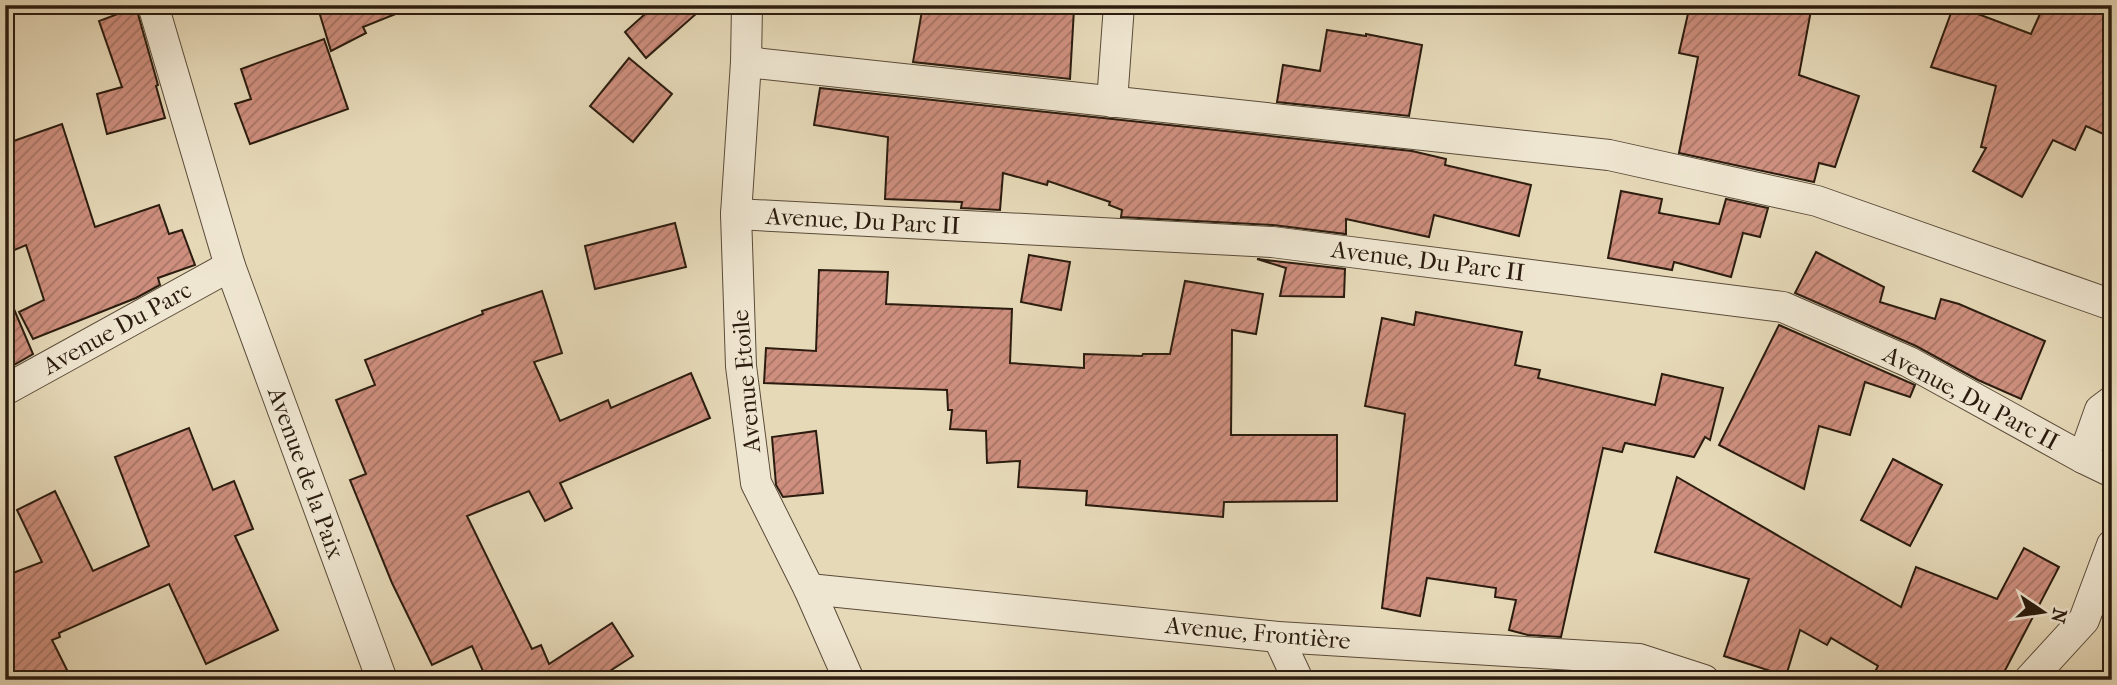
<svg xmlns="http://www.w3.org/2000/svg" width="2117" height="685" font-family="'IM FELL French Canon',serif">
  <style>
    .building { fill: url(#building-hatch); stroke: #2b1c0f; stroke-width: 2 }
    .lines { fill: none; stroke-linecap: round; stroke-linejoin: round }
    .street-casing { stroke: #5a4b39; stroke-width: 32 }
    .street { stroke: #efe6d1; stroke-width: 30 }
    .labels { text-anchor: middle; stroke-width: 5; stroke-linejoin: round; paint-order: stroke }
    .street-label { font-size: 24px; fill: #2b1c0f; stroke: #efe6d1 }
  </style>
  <defs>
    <pattern id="building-hatch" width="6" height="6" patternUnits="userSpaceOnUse" patternTransform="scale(1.75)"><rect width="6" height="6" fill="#ce8f7e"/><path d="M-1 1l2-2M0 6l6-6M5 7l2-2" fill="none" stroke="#a77466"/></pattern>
  </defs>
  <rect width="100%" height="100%" fill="#e6d9b8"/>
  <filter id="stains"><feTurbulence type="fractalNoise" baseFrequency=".00286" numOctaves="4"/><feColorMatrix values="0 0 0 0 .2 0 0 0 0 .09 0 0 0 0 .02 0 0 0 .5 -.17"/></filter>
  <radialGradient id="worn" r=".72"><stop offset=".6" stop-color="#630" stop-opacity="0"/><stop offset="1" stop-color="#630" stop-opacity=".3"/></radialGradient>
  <g class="building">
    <polygon points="317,5 413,5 413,7 363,27 366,33 331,51"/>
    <polygon points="655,5 706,5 646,58 625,32"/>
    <polygon points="923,5 1074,9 1070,79 913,62"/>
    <polygon points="1690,5 1812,5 1799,75 1859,96 1835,167 1819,163 1814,182 1679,153 1698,57 1679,53"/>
    <polygon points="1954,5 2031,34 2044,5 2112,5 2112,138 2086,126 2075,150 2053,140 2022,197 1973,171 1986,148 1981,147 1996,86 1931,67"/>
    <polygon points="136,7 158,85 156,86 165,118 107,134 97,94 122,87 99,21"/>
    <polygon points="1327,30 1366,36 1366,34 1422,45 1409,116 1277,102 1283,65 1320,71"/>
    <polygon points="324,39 348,109 250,144 235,104 251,99 241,69"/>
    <polygon points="629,58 672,94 633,142 590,106"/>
    <polygon points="820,88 1412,151 1446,159 1445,165 1531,185 1519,236 1434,215 1429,237 1346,219 1346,234 1273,225 1121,217 1122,210 1109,205 1110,202 1048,181 1047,185 1003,173 1000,210 961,208 962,202 885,199 888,137 814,125"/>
    <polygon points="62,124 95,227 159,205 169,234 182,230 195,265 158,278 160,285 136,298 33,339 19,312 44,300 26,245 5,254 5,144"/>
    <polygon points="1621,191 1662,199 1659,213 1719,224 1726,199 1768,208 1760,237 1743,233 1731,277 1674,262 1672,270 1608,258"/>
    <polygon points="675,223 686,267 595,289 585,246"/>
    <polygon points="1816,252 1884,287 1880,302 1935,319 1941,299 1959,304 2045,341 2021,399 1978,380 1916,346 1795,293"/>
    <polygon points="1029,255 1070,262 1061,310 1021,302"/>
    <polygon points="1257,259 1345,269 1344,297 1280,296 1286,268"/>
    <polygon points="819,270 888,272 886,304 1012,309 1010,363 1084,368 1084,354 1142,356 1143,354 1170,354 1185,281 1263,294 1256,334 1232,330 1231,435 1337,435 1337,501 1224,502 1223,517 1086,505 1087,491 1018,487 1020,461 987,463 986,431 950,429 952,410 948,410 947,390 764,383 766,348 816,351"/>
    <polygon points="5,288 33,354 5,370"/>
    <polygon points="542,291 562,353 534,362 560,421 608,400 611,408 691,373 710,418 560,483 572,508 545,521 529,491 467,516 532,649 541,645 549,664 612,623 633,656 596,680 463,680 483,671 472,646 432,665 392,583 350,480 366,474 336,400 375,385 365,360 483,314 482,311"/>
    <polygon points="1416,312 1522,332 1515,365 1540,370 1538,378 1655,405 1662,374 1723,388 1710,440 1705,437 1694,457 1625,443 1622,452 1603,448 1561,637 1528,635 1509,630 1516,600 1495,597 1496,588 1427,578 1420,616 1382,608 1405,414 1365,406 1382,318 1414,325"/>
    <polygon points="1779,325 1915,385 1910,397 1865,382 1850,435 1819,426 1804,489 1719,445"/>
    <polygon points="189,428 213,490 234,481 253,529 235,536 278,630 206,664 169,584 59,633 60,637 52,640 72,680 5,680 5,576 42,562 17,510 55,491 93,571 149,546 115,457"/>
    <polygon points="816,431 823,493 783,497 776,485 772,437"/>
    <polygon points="1893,459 1942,485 1910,546 1861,520"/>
    <polygon points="1677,477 1901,607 1916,567 1997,599 2024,548 2059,567 2000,680 1871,680 1878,666 1831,638 1827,645 1800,630 1786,676 1724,656 1749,579 1655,552"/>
  </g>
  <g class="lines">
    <defs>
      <g id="street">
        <polyline points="153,5 230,266 382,680"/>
        <polyline points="747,5 746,62 736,214 741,366 756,483 809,589 849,680"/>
        <polyline points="746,62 1609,155 1817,201 2112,305"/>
        <polyline points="1112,102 1119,5"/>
        <polyline points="736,214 1272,242 1783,307 1909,362 2083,458"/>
        <polyline points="5,390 230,266"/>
        <polyline points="2112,401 2100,410 2083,458 2112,472"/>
        <polyline points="809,589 1278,637 1639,659 1704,680"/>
        <polyline points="1278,637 1298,680"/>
        <polyline points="2029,680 2084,620 2112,545"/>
      </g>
    </defs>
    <use href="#street" class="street-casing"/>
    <use href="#street" class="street"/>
  </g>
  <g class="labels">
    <g class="street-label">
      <text transform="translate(863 221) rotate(3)" y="8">Avenue, Du Parc II</text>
      <text transform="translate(1428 261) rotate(7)" y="8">Avenue, Du Parc II</text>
      <text transform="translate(117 328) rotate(-29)" y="8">Avenue Du Parc</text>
      <text transform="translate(746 381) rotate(-95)" y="8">Avenue Etoile</text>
      <text transform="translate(1971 398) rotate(28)" y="8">Avenue, Du Parc II</text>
      <text transform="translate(306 473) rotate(70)" y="8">Avenue de la Paix</text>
      <text transform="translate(1258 633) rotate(5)" y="8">Avenue, Frontière</text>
    </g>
  </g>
  <rect width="2117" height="685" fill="none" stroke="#e6d9b8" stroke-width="28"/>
  <rect x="7" y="7" width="2103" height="671" fill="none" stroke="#2b1c0f" stroke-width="3.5"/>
  <rect x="14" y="14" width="2089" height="657" fill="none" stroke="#2b1c0f" stroke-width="2"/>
  <g transform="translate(2043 612) rotate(103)" stroke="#efe6d1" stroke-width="5" paint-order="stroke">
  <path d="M0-5L12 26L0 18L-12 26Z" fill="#2b1c0f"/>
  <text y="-10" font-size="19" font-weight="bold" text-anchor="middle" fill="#2b1c0f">N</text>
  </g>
  <rect width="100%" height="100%" filter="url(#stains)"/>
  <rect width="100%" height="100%" fill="url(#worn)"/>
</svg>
